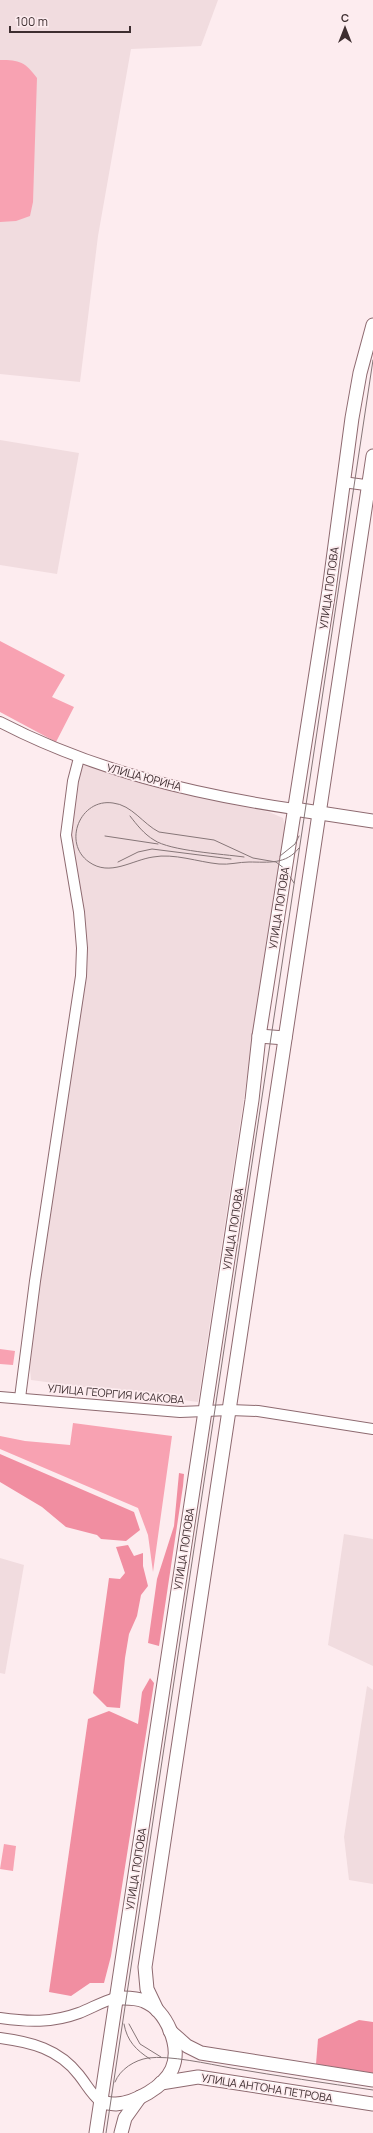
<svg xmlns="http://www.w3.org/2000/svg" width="373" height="2133" font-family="Manrope,sans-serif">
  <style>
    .built { fill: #f1dcdf }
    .green { fill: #f8a2b2 }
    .forest { fill: #f18ea1 }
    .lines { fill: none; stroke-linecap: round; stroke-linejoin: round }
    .minor-casing { stroke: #8e6a70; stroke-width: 12 }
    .major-casing { stroke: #8e6a70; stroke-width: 15 }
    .minor { stroke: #fff; stroke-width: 10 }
    .major { stroke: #fff; stroke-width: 13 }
    .tram { stroke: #867678; stroke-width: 1 }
    .labels { text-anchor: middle; stroke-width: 3.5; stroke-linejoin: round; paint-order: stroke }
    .street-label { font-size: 11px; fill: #3e2e30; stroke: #fdecef }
  </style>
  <rect width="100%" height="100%" fill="#fdecef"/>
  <g class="built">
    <polygon points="0,0 218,0 201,46 131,49 98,236 80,382 0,374"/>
    <polygon points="0,440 79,453 57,574 0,565"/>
    <polygon points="82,765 175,791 269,812 283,818 285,826 198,1402 31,1380 29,1358 81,1010 85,914 68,836"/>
    <polygon points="344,1534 373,1539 373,1666 328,1645"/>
    <polygon points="0,1558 24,1565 5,1674 0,1673"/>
    <polygon points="367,1686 373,1690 373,1884 349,1880 344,1837"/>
  </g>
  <g class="green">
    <path d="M0 60C20 60 25 62 37 78L33 202 30 216 16 221 0 222Z"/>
    <polygon points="0,641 65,675 52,697 74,707 56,742 0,712"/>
    <polygon points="0,1349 15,1351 13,1365 0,1364"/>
    <polygon points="73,1423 172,1436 153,1572 148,1535 138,1508 0,1449 0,1436 25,1441 70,1445"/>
    <polygon points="4,1844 16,1846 13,1871 0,1869"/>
  </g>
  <g class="forest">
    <polygon points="0,1454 134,1512 140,1530 126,1541 101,1539 97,1535 66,1527 42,1507 0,1482"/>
    <polygon points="179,1473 184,1474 183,1486 159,1646 148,1643 157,1579 174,1526"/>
    <polygon points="128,1545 134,1556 143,1553 143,1566 148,1586 141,1595 137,1616 129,1634 125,1658 120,1708 107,1707 93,1693 109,1578 120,1579 125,1573 116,1547"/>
    <polygon points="150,1678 154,1683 111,1956 104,1983 90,1983 71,1996 49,1992 88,1719 109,1711 138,1724 142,1692"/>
    <polygon points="359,2020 373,2022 373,2073 316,2064 318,2039"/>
  </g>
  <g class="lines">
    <defs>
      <g id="minor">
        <polyline points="343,482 373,486"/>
        <path d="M0 722C92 770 193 794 294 809"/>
        <polyline points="0,1397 180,1412 230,1410 258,1411 373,1429"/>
        <polyline points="20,1398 35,1281 81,976 82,948 79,912 66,835 73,781 79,758"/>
        <path d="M0 2018C28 2022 52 2023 79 2013 92 2008 103 2001 116 1998"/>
        <path d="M0 2038C31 2042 59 2049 79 2075 87 2085 91 2094 101 2102"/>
      </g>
      <g id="major">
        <polyline points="294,809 373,821"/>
        <polyline points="259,1036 285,1038"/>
        <polyline points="157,2010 147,1989 145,1967 373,456"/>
        <polyline points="170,2031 187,2046 201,2053 373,2080"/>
        <polyline points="161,2083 198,2077 373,2104"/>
        <path d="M101 2102C106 2103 111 2104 116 2104 135 2103 164 2087 172 2069 182 2046 166 2010 144 2001 135 1997 125 1998 116 1998"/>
        <polyline points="96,2133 252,1100 259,1036 329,590 352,418 360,373 373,325"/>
        <polyline points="121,2133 125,2118 140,2097"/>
      </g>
    </defs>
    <use href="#minor" class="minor-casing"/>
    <use href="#major" class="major-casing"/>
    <use href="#minor" class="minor"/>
    <use href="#major" class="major"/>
    <g class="tram">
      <path d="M130 816C137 825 144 834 154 840 170 851 223 854 244 857"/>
      <polyline points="105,836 158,844"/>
      <polyline points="280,856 295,844 299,836"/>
      <polyline points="118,862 138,852 152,849 231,859"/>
      <path d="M294 883 285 869 276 862 253 858 214 840 159 832C143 824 132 805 113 803 80 798 62 843 89 862 110 877 132 860 153 857 174 853 198 862 219 864 229 865 239 862 249 862 268 862 286 865 299 848"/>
      <path d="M124 2024C127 2041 136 2050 150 2059"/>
      <polyline points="129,2024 140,2044 161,2057"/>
      <path d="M115 2082C120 2069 135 2060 148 2058 169 2055 209 2064 231 2068 278 2076 325 2083 373 2090"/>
      <polyline points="106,2133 373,360"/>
    </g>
  </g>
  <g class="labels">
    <g class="street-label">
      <text transform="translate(329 588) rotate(-82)" y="4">УЛИЦА ПОПОВА</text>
      <text transform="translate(144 777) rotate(15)" y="4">УЛИЦА ЮРИНА</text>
      <text transform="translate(279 908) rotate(-81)" y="4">УЛИЦА ПОПОВА</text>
      <text transform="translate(233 1229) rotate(-81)" y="4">УЛИЦА ПОПОВА</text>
      <text transform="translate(116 1394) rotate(5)" y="4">УЛИЦА ГЕОРГИЯ ИСАКОВА</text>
      <text transform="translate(184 1549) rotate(-81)" y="4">УЛИЦА ПОПОВА</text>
      <text transform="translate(136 1869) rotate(-81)" y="4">УЛИЦА ПОПОВА</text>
      <text transform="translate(267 2088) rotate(9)" y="4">УЛИЦА АНТОНА ПЕТРОВА</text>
    </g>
  </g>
  <g transform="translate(345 28)" stroke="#fdecef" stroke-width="3" paint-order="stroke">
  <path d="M0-3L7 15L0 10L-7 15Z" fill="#3e2e30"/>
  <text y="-6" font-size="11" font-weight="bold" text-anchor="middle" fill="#3e2e30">С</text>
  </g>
  <path d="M10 26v6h120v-6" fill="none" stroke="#3e2e30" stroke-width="2"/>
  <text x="16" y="26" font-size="12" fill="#3e2e30" stroke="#fdecef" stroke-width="3" paint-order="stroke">100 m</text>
</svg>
